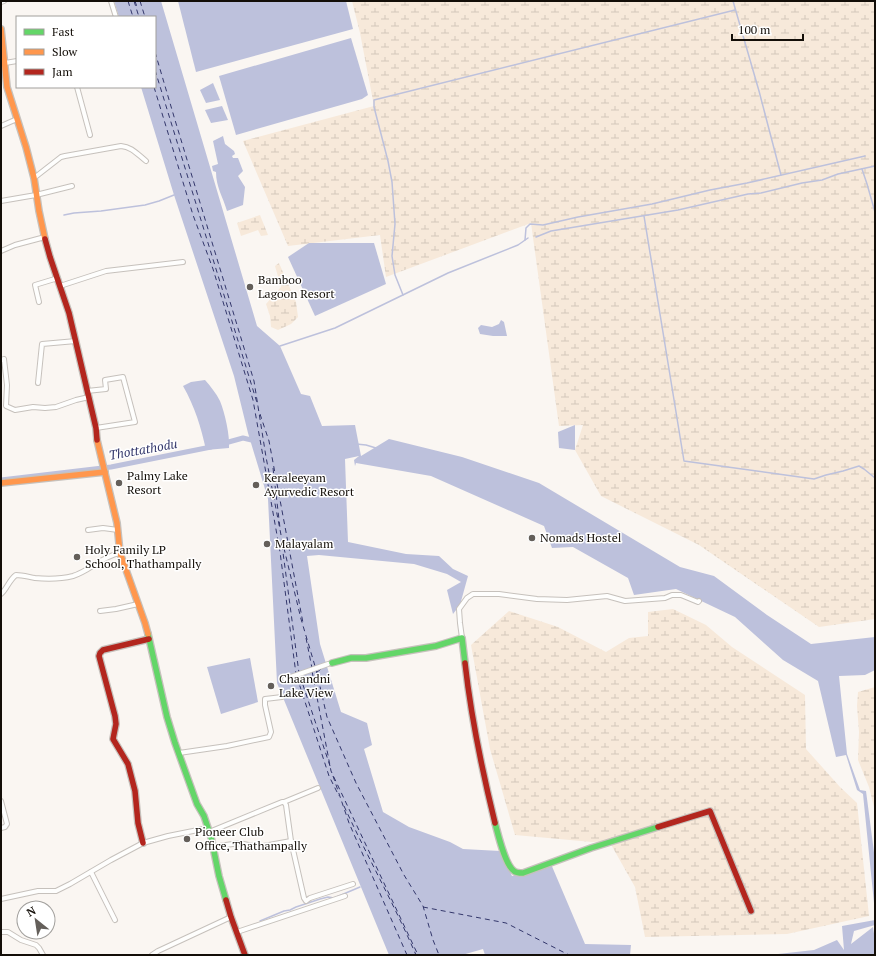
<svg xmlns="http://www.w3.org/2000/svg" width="876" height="956" font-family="'PT Serif',serif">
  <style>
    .wetland { fill: url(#wetland-marsh) }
    .water { fill: #bdc1dc }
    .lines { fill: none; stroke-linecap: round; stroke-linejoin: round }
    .stream { stroke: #bdc1dc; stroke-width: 1.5 }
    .canal { stroke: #bdc1dc; stroke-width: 5 }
    .ferry { stroke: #33376b; stroke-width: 1; stroke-dasharray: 5 4; stroke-linecap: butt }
    .street-casing { stroke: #c6c1bc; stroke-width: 6 }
    .fast-casing { stroke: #c6c1bc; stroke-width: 8 }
    .slow-casing { stroke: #c6c1bc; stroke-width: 8 }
    .jam-casing { stroke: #c6c1bc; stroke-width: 8 }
    .street { stroke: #fefefd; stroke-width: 4 }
    .fast { stroke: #63d668; stroke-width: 5.5 }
    .slow { stroke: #ff974d; stroke-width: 5.5 }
    .jam { stroke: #b3261e; stroke-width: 5.5 }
    .poi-dot { fill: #645f5a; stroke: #fff; stroke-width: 1.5 }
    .labels { text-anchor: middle; stroke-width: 3; stroke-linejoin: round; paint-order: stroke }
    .poi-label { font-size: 12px; fill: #130e08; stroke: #fff; text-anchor: start }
    .water-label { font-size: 13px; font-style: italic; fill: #33376b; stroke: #fff }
  </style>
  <defs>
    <pattern id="wetland-marsh" width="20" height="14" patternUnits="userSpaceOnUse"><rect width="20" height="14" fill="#f7e9da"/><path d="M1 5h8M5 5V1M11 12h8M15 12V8" fill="none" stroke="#d3c7ba"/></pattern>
  </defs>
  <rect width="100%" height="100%" fill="#faf6f2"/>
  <g class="wetland">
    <polygon points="352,1 875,1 875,619 819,627 699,545 601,496 575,450 583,425 559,426 531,223 386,277 380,235 288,246 243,141 374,106 360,33"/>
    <polygon points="260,215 268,235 261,236 258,230 241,236 237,223"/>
    <polygon points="279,263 296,302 298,317 291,324 278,330 271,327 270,316 266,304 281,287 275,266"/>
    <polygon points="673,609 706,625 732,647 805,695 806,749 840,787 857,803 869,916 787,934 645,937 635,887 609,841 592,842 515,835 490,749 471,645 509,611 558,627 606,652 629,638 648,636 648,612"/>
    <polygon points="875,687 875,811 869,787 858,760 859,732 857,706 858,692"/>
  </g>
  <g class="water">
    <polygon points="114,1 161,1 257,326 280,346 301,394 310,396 322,426 355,425 361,456 389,439 462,457 539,483 680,567 714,576 767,615 811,644 875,637 875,670 865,675 839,676 847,754 860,790 866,791 875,860 875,913 863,794 857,790 846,755 836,757 818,681 783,660 735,617 676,589 634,595 628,578 573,547 552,548 544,526 431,476 356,463 355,466 354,460 359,456 345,459 348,542 406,554 439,556 453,569 468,576 460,605 453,614 447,590 461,582 447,574 414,564 319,555 307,556 320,644 341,712 367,723 372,745 364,749 383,812 409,827 450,842 463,849 500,851 512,876 551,864 585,944 631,945 630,955 485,955 483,949 462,955 389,955 277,683 268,499 248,433 234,376 174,195 141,87 155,87 155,17 119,17"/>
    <polygon points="178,1 346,1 353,29 196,72"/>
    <polygon points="351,38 368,95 362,99 236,135 219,76"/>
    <polygon points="213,83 220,100 206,103 200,90"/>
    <polygon points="222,106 228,120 211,123 205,110"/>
    <path d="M223 136 225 144 234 151 235 154 232 156 233 158H238L243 171 238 176 245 187 243 205 227 211C223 197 216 187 216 172L213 171 212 166 218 164 213 141Z"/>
    <polygon points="309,243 374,243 386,284 315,316 288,257"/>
    <polygon points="501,320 504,322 507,336 493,336 480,334 478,328 481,325 492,327 499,324"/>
    <path d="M205 380C211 387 216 393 220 401 225 413 230 436 229 448L206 450C201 427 195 407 183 386L191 382Z"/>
    <polygon points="575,425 575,450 559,448 558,432"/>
    <polygon points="250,658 258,702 221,714 207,667"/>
    <polygon points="875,920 875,925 854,931 851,944 873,927 875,940 875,955 769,955 814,950 837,940 844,950 842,926"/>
  </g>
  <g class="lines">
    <g class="stream">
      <polyline points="733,1 759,91 781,175"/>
      <polyline points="862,169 867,184 875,212"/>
      <polyline points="64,215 74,213 101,211 145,205 159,201 174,195"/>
      <polyline points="644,216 684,461 814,479 826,475 843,471 859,466 864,469 875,478"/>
      <polyline points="536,237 551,231 678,210 748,194 761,193 802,183 822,180 838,174 875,166"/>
      <polyline points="525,240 526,228 530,224 543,225 578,217 652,204 710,190 747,183 865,156"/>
      <polyline points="403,295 395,275 392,256 395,224 392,182 388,161 374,107 374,100 735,10"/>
      <polyline points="280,346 335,328 448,273 518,245 528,238"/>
      <polyline points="356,444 366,445 376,448"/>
      <polyline points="260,921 284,911 290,910 296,907 320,899 328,897 334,898 360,887"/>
    </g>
    <g class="canal">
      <polyline points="225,443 243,438 256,441"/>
      <polyline points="1,480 111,467 211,447"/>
    </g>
    <g class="ferry">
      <polyline points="128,1 133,17"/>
      <polyline points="134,1 139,17"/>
      <polyline points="135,1 137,7"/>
      <polyline points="140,1 145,17"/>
      <polyline points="155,52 175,120 254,381 266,457 282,540 301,619 315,666"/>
      <polyline points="155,70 258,406"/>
      <polyline points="154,87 193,215 213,269 253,400 280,552 296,674"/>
      <polyline points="260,414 269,441 303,623"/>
      <polyline points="273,468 280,528"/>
      <polyline points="282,545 299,673"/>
      <polyline points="306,638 312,668"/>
      <polyline points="316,669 327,717 356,783 404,875 423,906 433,940 439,955"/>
      <polyline points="312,671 331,771 418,955"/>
      <polyline points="317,672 324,667"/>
      <polyline points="300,676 330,766"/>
      <polyline points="297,677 329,776 339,796"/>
      <polyline points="333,776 349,823 407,955"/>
      <path d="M344 806C367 856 394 904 416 955"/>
      <polyline points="423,907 506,923 569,955"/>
    </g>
    <defs>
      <g id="street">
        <polyline points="111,1 116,17"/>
        <polyline points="1,2 4,1"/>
        <polyline points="5,63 17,61"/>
        <polyline points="77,87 90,135"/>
        <polyline points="1,126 17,119"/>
        <path d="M34 178 61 157 65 156 121 146C132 147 137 154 146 161"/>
        <polyline points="1,201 36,195 72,186"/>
        <polyline points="1,251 15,245 45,237"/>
        <polyline points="60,286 106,271 183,262"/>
        <polyline points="39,302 35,285 58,278"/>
        <polyline points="1,360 4,359 7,385 6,406 15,410 33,407 45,408 56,407 76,400 89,397"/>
        <polyline points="38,383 42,344 76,341"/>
        <polyline points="87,391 106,389 105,380 123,377 135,422 96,428"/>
        <polyline points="88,530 103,528 118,530"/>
        <path d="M1 594C7 589 9 580 16 575 22 575 29 577 35 578 46 579 61 579 73 576 90 571 102 556 120 553"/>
        <polyline points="100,611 116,609 138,604"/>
        <polyline points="462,638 460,623 459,609 467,598 473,594 499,594 537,599 567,600 607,596 625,601 665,598 672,595 681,595 698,602 699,601"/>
        <polyline points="285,679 328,664"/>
        <polyline points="179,753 227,746 269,737 271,732 265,705 265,699 282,697"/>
        <polyline points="1,801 7,824 5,827 1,828"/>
        <polyline points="284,802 318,788"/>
        <polyline points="209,832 282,802 284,802 286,805 291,841 304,898 306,901 310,898 353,884"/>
        <polyline points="213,847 239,843 258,847 291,841"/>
        <polyline points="91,872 115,920"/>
        <polyline points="1,899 38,891 56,891 70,884 111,860 143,843 168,836 208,828"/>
        <polyline points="1,932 8,932 21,940 36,945 39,948 43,955"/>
        <polyline points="237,932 345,896"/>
        <polyline points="152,955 158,951 231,917"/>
      </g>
      <g id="fast">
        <polyline points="148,634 167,717 175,743 197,804 204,816 211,837 219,876 226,900"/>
        <polyline points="332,663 351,658 366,658 436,646 462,638 465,663"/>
        <path d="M495 823C498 834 505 865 514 871 516 873 520 873 523 873L591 848 658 827"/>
      </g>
      <g id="slow">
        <polyline points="1,29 7,87 26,147 34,178 39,211 45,239"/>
        <polyline points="97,440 117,523 120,553 145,623 148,634"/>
        <polyline points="1,483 105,472"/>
      </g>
      <g id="jam">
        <polyline points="45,239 50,257 69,313 96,428 97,440"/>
        <path d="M465 663C471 717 482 770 495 823"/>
        <polyline points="658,827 710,811 751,911"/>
        <polyline points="143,843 138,823 135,791 128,764 113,739 116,724 115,716 99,656 100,653 103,650 149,639"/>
        <polyline points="226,900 231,917 245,955"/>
      </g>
    </defs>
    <use href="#street" class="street-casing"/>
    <use href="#fast" class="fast-casing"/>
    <use href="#slow" class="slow-casing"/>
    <use href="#jam" class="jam-casing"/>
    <use href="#street" class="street"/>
    <use href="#fast" class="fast"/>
    <use href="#slow" class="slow"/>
    <use href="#jam" class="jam"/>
  </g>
  <g class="poi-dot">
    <circle cx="250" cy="287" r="4"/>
    <circle cx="119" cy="483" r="4"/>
    <circle cx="256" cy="485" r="4"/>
    <circle cx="532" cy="538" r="4"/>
    <circle cx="267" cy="544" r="4"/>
    <circle cx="77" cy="557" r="4"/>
    <circle cx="271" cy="686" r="4"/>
    <circle cx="187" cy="839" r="4"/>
  </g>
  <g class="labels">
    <g class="poi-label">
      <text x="258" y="284">Bamboo<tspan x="258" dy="14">Lagoon Resort</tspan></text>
      <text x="127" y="480">Palmy Lake<tspan x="127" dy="14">Resort</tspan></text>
      <text x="264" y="482">Keraleeyam<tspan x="264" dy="14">Ayurvedic Resort</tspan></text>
      <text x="540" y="542">Nomads Hostel</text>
      <text x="275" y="548">Malayalam</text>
      <text x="85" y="554">Holy Family LP<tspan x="85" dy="14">School, Thathampally</tspan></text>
      <text x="279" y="683">Chaandni<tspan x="279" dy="14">Lake View</tspan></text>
      <text x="195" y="836">Pioneer Club<tspan x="195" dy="14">Office, Thathampally</tspan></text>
    </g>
    <g class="water-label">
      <text transform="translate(143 449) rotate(-10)" y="5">Thottathodu</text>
    </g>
  </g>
  <rect width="876" height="956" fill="none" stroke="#130e08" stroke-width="4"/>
  <rect x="16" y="16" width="140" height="72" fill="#ffffff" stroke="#a19f9c"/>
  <rect x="24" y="29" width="20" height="6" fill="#63d668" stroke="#a19f9c"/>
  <text x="52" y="36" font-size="12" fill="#130e08">Fast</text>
  <rect x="24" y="49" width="20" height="6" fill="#ff974d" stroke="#a19f9c"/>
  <text x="52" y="56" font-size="12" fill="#130e08">Slow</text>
  <rect x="24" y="69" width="20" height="6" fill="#b3261e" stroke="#a19f9c"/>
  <text x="52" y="76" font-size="12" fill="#130e08">Jam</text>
  <g transform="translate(36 920) rotate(330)"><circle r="19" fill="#ffffff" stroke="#a19f9c"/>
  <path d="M0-3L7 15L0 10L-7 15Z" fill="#645f5a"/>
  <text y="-6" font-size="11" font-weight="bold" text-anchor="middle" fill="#130e08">N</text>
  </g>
  <path d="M732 34v6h71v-6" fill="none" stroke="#130e08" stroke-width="2"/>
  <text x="738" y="34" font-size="12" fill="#130e08" stroke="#ffffff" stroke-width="3" paint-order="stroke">100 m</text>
</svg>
